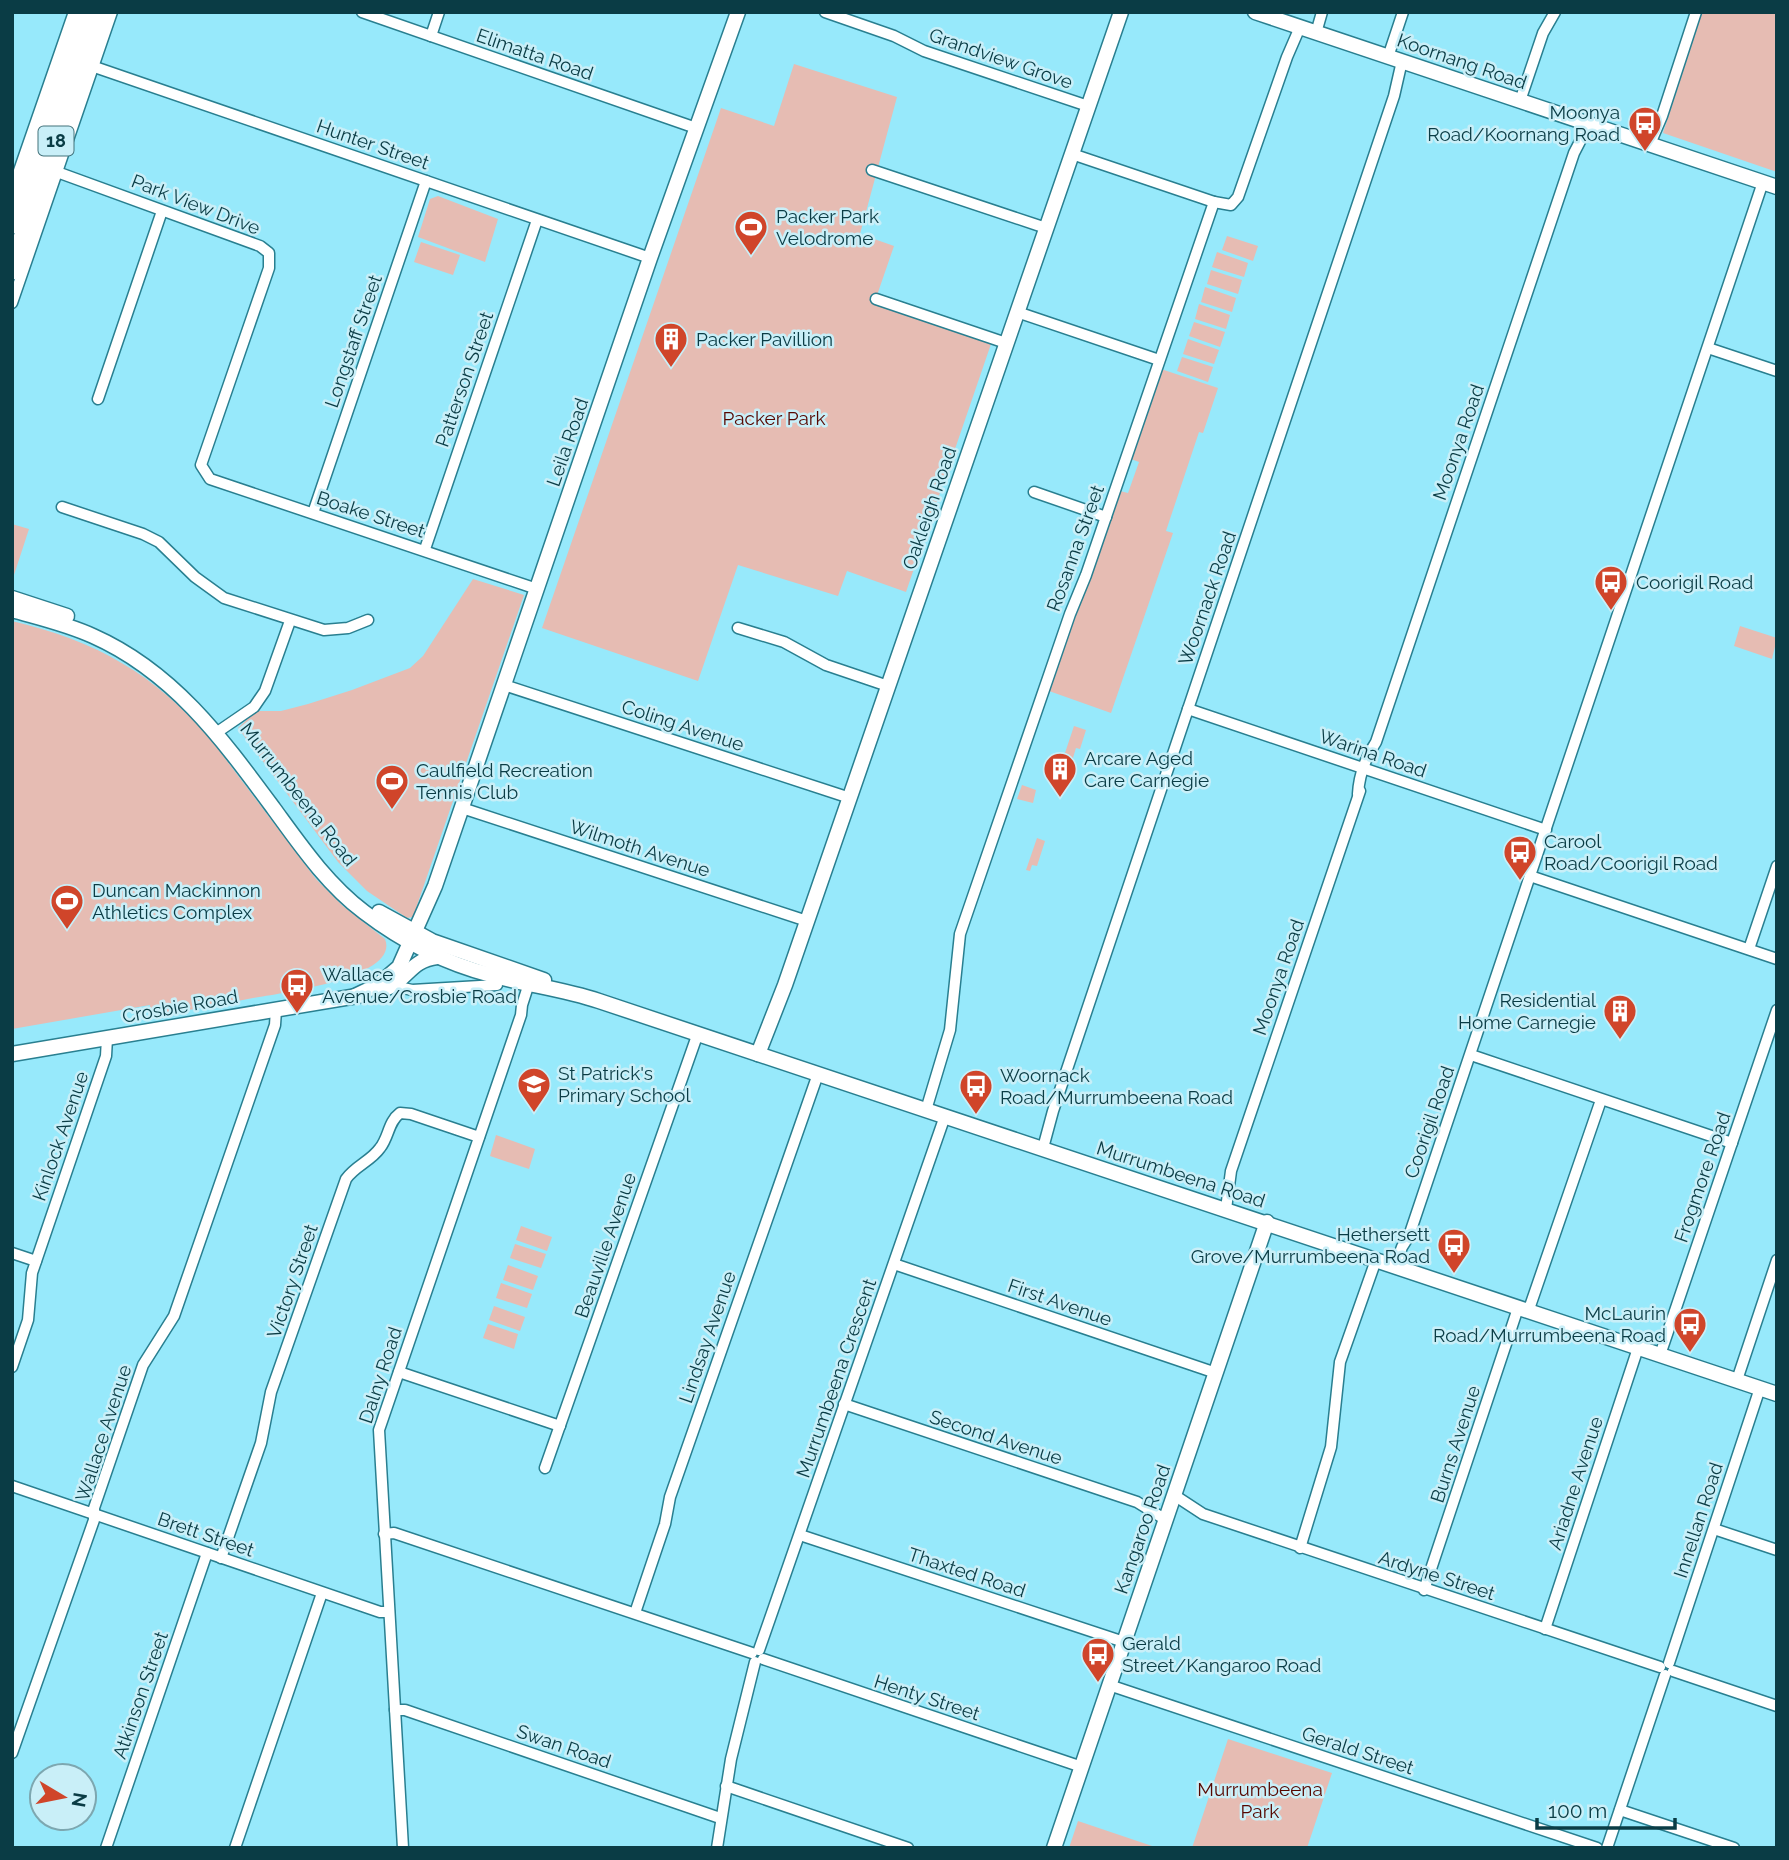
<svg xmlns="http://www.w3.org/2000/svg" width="1789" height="1860" font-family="Raleway,sans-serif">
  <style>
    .green { fill: #e6bcb3 }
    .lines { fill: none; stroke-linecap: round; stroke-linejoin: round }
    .street-casing { stroke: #297f90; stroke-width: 13 }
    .secondary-casing { stroke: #297f90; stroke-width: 17 }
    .highway-casing { stroke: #297f90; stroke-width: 22 }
    .street { stroke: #fff; stroke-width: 10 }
    .secondary { stroke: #fff; stroke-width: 14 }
    .highway { stroke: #fff; stroke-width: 19 }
    .labels { text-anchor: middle; stroke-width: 5; stroke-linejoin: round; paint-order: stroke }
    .shield { fill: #c9eff8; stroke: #43727b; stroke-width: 2 }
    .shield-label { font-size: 18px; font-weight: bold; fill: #0a3c45 }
    .street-label { font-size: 19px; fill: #0a3c45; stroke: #c9eff8 }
    .poi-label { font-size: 19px; fill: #0a3c45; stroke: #c9eff8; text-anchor: start }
    .park-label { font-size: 19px; fill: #570700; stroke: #c9eff8 }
  </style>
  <rect width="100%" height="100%" fill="#97e9fb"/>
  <g class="green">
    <polygon points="1702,12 1777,12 1777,172 1663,133"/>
    <polygon points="794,64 897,97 860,234 894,246 874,304 991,344 906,592 847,571 838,596 738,565 698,681 542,628 721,108 774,126"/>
    <polygon points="438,196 498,219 485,262 418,237 430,199"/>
    <polygon points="1227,236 1258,246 1253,261 1222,250"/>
    <polygon points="421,242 460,255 453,275 414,262"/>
    <polygon points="1217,252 1248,263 1244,277 1212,267"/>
    <polygon points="1211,270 1242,280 1238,294 1207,284"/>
    <polygon points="1205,287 1236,298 1232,312 1201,302"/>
    <polygon points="1199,304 1230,315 1226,329 1195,319"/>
    <polygon points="1194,322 1225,332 1220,347 1189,336"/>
    <polygon points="1188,339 1219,350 1214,364 1183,354"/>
    <polygon points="1182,357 1213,367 1208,382 1177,371"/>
    <polygon points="1161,369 1218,388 1203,433 1199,432 1166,531 1173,533 1111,713 1049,691 1120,491 1128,493 1139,462 1131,459"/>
    <polygon points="12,524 29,529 14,575 12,574"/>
    <polygon points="473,579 524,595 413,917 407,918 367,891 338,862 238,728 256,711 281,711 308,704 352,690 410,668 423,656"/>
    <path d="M12 621C97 641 155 674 212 741L316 879 343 906 385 939C401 978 276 994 253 998 219 1005 185 1011 151 1016L150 1005 12 1029Z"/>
    <polygon points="1740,626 1777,638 1772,659 1734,646"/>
    <polygon points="1074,726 1086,730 1080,749 1076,748 1068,774 1059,771"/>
    <polygon points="1022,785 1036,790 1033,803 1017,799"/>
    <polygon points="1037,838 1045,841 1037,866 1032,865 1030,871 1026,870"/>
    <polygon points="496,1135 535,1149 529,1169 490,1156"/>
    <polygon points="521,1226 552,1237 547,1251 516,1240"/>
    <polygon points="515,1244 546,1254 541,1268 510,1258"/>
    <polygon points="508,1265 538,1276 533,1290 503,1280"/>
    <polygon points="501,1283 532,1294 527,1308 496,1298"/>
    <polygon points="494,1306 525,1317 520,1331 489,1320"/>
    <polygon points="488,1324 518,1334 514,1349 483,1338"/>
    <polygon points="1228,1739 1332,1773 1307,1848 1192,1848"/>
    <polygon points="1078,1821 1158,1848 1069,1848"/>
  </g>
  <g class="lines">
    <defs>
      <g id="street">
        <polyline points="362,12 696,128"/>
        <polyline points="825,12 894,36 924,51 1088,106"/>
        <polyline points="1316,33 1322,12"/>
        <polyline points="431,36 439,12"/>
        <polyline points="1388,57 1403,12"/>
        <polyline points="83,63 650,258"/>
        <polyline points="1520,101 1543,33 1555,12"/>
        <polyline points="1650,144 1662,116 1696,12"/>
        <polyline points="1072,154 1214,202"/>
        <polyline points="872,170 1046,228"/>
        <polyline points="57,172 260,246 269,253 269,268 201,465 210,479 537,589"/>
        <polyline points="12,191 74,12"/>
        <polyline points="876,299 1006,343"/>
        <polyline points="12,303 112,12"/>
        <polyline points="1017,312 1159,360"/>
        <polyline points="1708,348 1777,371"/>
        <polyline points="98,399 162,211"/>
        <polyline points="1034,492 1106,517"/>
        <polyline points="62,507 143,534 159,542 195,577 224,598 324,630 348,628 368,620"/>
        <polyline points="313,513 426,181"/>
        <polyline points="425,549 537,220"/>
        <polyline points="738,628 784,642 826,665 888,686"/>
        <polyline points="504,685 850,798"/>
        <polyline points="1188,709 1546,830"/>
        <polyline points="216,733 254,707 265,691 290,621"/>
        <path d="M1358 794C1359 776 1366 757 1376 742L1574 153 1589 124"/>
        <polyline points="462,808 807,921"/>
        <polyline points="1530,876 1777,959"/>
        <polyline points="1749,949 1777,866"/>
        <polyline points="394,986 412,990 497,985"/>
        <polyline points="1471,1055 1732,1143"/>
        <polyline points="926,1110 950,1030 960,934 1070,614 1086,575 1214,202 1231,205 1238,197 1287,57 1300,27"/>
        <polyline points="1043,1148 1053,1111 1394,96 1402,61"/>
        <polyline points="1226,1209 1231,1171 1360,791"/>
        <polyline points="12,1253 36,1261"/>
        <polyline points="894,1264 1216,1373"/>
        <polyline points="1395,1266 1402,1247 1409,1236 1763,182"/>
        <polyline points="1528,1312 1601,1100"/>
        <polyline points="1660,1355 1777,1010"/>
        <polyline points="12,1367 28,1320 32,1273 106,1056 107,1038"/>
        <polyline points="399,1372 560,1426"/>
        <polyline points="1737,1380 1777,1260"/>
        <polyline points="844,1404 1137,1502 1166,1520"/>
        <polyline points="545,1468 698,1033"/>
        <polyline points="12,1486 380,1612 389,1612"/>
        <polyline points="1174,1495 1203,1514 1660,1667"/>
        <polyline points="1714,1529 1777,1550"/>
        <polyline points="384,1534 394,1533 752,1653"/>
        <polyline points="800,1535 1124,1642"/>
        <polyline points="1300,1548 1331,1447 1340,1362 1376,1260"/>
        <path d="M221 1558 261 1443 271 1392 346 1179C355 1166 371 1161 380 1148 389 1137 388 1122 400 1113L411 1114 479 1137"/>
        <polyline points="1424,1590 1518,1308"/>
        <polyline points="635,1613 665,1524 670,1497 818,1074"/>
        <polyline points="1545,1629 1638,1348"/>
        <polyline points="759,1650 945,1116"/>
        <polyline points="763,1659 1082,1767"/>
        <polyline points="1669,1663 1760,1388"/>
        <polyline points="1673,1671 1777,1706"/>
        <polyline points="1109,1685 1597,1848"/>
        <polyline points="395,1710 405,1710 720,1818"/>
        <polyline points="12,1753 94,1520 94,1508 143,1365 174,1316 275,1025 276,1010"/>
        <polyline points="726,1786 908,1848"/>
        <polyline points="1620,1810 1734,1848"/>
        <polyline points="106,1848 207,1553"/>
        <polyline points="235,1848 322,1593"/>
        <polyline points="403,1848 379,1430 521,1015 522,1005 531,977"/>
        <polyline points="717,1848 731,1759 755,1662"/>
        <polyline points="1607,1848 1665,1675"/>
      </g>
      <g id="secondary">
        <polyline points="1255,12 1777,187"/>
        <polyline points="12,598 67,616"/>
        <path d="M12 610C40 618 67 624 93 636 174 672 223 740 274 809 301 846 327 884 364 912 402 941 444 963 491 975 527 985 563 989 599 1001L1777 1394"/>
        <polyline points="379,912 432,941 544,980"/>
        <path d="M383 990C407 981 410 960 437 957"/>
        <polyline points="355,996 378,985 399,967 435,886 650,258 738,12"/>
        <polyline points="12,1054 363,995"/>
        <polyline points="758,1054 785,985 1121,12"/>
        <polyline points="1054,1848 1267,1222"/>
      </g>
      <g id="highway">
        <polyline points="12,224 85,12"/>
        <polyline points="12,270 101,12"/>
      </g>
    </defs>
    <use href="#street" class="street-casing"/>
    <use href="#secondary" class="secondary-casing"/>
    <use href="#highway" class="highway-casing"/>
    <use href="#street" class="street"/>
    <use href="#secondary" class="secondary"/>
    <use href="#highway" class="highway"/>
  </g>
  <defs>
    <symbol id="bus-pin" viewBox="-11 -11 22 30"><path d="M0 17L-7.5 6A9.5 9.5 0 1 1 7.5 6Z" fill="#d0452a" stroke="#c9eff8"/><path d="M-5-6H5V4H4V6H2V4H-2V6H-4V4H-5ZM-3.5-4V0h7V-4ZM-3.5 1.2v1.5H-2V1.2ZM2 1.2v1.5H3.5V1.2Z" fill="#fff"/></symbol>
    <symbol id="stadium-pin" viewBox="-11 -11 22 30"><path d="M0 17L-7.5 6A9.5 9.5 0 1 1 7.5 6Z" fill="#d0452a" stroke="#c9eff8"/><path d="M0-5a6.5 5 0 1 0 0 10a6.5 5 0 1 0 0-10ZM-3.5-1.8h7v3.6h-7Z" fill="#fff"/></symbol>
    <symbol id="building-pin" viewBox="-11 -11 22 30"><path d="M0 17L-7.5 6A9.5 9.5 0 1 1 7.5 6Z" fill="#d0452a" stroke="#c9eff8"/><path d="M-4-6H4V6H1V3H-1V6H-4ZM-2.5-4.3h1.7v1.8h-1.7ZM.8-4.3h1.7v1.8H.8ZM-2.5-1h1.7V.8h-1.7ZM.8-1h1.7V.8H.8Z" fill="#fff"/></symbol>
    <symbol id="school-pin" viewBox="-11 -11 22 30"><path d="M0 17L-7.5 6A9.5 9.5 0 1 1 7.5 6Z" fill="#d0452a" stroke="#c9eff8"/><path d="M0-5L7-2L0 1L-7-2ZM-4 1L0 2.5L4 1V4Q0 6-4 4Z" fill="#fff"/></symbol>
  </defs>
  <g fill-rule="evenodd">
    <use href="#bus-pin" x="1626" y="104" width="38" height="52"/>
    <use href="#stadium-pin" x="732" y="208" width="38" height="52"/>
    <use href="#building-pin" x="652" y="320" width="38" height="52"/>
    <use href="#bus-pin" x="1592" y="563" width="38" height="52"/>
    <use href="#building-pin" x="1041" y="750" width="38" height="52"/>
    <use href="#stadium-pin" x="373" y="762" width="38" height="52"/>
    <use href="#bus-pin" x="1501" y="833" width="38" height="52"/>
    <use href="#stadium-pin" x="48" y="882" width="38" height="52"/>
    <use href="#bus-pin" x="278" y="966" width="38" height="52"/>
    <use href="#building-pin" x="1601" y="992" width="38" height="52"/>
    <use href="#school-pin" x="515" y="1065" width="38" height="52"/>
    <use href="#bus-pin" x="957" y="1067" width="38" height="52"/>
    <use href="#bus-pin" x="1435" y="1226" width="38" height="52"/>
    <use href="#bus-pin" x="1671" y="1305" width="38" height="52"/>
    <use href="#bus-pin" x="1079" y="1635" width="38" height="52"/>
  </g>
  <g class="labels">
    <rect class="shield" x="38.5" y="126.5" width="35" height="29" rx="5"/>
    <g class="shield-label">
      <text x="56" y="147">18</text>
    </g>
    <g class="street-label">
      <text transform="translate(535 54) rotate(19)" y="7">Elimatta Road</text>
      <text transform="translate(1001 58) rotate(19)" y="7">Grandview Grove</text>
      <text transform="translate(1462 61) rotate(19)" y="7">Koornang Road</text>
      <text transform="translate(373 144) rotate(19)" y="7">Hunter Street</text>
      <text transform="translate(196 204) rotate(21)" y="7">Park View Drive</text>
      <text transform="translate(353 341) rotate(-71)" y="7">Longstaff Street</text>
      <text transform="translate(464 379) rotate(-71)" y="7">Patterson Street</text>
      <text transform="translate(567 442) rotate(-71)" y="7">Leila Road</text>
      <text transform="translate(1458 442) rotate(-71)" y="7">Moonya Road</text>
      <text transform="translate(929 508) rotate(-71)" y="7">Oakleigh Road</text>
      <text transform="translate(371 514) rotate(18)" y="7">Boake Street</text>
      <text transform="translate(1075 548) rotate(-70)" y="7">Rosanna Street</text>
      <text transform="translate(1207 598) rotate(-71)" y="7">Woornack Road</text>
      <text transform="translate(683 725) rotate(18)" y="7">Coling Avenue</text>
      <text transform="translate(1373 753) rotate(19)" y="7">Warina Road</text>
      <text transform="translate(299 794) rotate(52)" y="7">Murrumbeena Road</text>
      <text transform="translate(640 848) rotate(18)" y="7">Wilmoth Avenue</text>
      <text transform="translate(1278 977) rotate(-71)" y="7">Moonya Road</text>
      <text transform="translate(180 1006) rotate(-10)" y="7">Crosbie Road</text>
      <text transform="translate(1429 1122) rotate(-71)" y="7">Coorigil Road</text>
      <text transform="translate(60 1136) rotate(-71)" y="7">Kinlock Avenue</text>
      <text transform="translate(1181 1174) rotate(18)" y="7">Murrumbeena Road</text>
      <text transform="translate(1702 1177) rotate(-71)" y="7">Frogmore Road</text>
      <text transform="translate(605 1245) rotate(-71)" y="7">Beauville Avenue</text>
      <text transform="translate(292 1281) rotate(-71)" y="7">Victory Street</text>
      <text transform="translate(1060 1302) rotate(19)" y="7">First Avenue</text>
      <text transform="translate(707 1337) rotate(-71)" y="7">Lindsay Avenue</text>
      <text transform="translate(380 1375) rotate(-72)" y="7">Dalny Road</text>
      <text transform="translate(836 1378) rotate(-71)" y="7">Murrumbeena Crescent</text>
      <text transform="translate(103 1433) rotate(-72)" y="7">Wallace Avenue</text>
      <text transform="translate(996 1437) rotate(18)" y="7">Second Avenue</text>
      <text transform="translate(1455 1444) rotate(-72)" y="7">Burns Avenue</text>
      <text transform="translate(1575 1483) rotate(-72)" y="7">Ariadne Avenue</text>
      <text transform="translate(1698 1520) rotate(-72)" y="7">Innellan Road</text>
      <text transform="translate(1142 1529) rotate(-71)" y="7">Kangaroo Road</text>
      <text transform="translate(206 1534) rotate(19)" y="7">Brett Street</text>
      <text transform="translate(967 1572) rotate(18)" y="7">Thaxted Road</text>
      <text transform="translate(1437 1575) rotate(18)" y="7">Ardyne Street</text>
      <text transform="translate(140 1695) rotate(-71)" y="7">Atkinson Street</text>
      <text transform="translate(927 1697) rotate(18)" y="7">Henty Street</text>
      <text transform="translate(564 1746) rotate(19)" y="7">Swan Road</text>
      <text transform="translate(1358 1750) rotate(18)" y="7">Gerald Street</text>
    </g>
    <g class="poi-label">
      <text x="1620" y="119" text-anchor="end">Moonya<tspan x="1620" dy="22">Road/Koornang Road</tspan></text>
      <text x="776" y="223">Packer Park<tspan x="776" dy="22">Velodrome</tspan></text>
      <text x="696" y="346">Packer Pavillion</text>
      <text x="1636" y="589">Coorigil Road</text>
      <text x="1084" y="765">Arcare Aged<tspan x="1084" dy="22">Care Carnegie</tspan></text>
      <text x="416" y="777">Caulfield Recreation<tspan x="416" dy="22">Tennis Club</tspan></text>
      <text x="1544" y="848">Carool<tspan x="1544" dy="22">Road/Coorigil Road</tspan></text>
      <text x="92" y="897">Duncan Mackinnon<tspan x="92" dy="22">Athletics Complex</tspan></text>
      <text x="322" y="981">Wallace<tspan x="322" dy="22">Avenue/Crosbie Road</tspan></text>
      <text x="1596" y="1007" text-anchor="end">Residential<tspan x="1596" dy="22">Home Carnegie</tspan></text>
      <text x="558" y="1080">St Patrick's<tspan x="558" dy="22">Primary School</tspan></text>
      <text x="1000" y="1082">Woornack<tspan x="1000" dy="22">Road/Murrumbeena Road</tspan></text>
      <text x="1430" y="1241" text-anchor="end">Hethersett<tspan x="1430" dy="22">Grove/Murrumbeena Road</tspan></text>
      <text x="1666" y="1320" text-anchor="end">McLaurin<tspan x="1666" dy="22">Road/Murrumbeena Road</tspan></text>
      <text x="1122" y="1650">Gerald<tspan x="1122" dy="22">Street/Kangaroo Road</tspan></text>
    </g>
    <g class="park-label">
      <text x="774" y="425">Packer Park</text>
      <text x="1260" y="1796">Murrumbeena<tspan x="1260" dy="22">Park</tspan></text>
    </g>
  </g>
  <rect width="1789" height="1860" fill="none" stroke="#0a3c45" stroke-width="28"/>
  <g transform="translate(63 1797) rotate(100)"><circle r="33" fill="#c9eff8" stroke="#7da7b0" stroke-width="2"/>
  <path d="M0-5L12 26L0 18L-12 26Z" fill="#d0452a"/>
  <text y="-10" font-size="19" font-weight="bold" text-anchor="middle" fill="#0a3c45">N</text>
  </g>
  <path d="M1537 1818v10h138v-10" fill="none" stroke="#0a3c45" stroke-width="3.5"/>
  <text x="1548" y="1818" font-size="21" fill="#0a3c45" stroke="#c9eff8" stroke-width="5" paint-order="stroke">100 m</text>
</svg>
